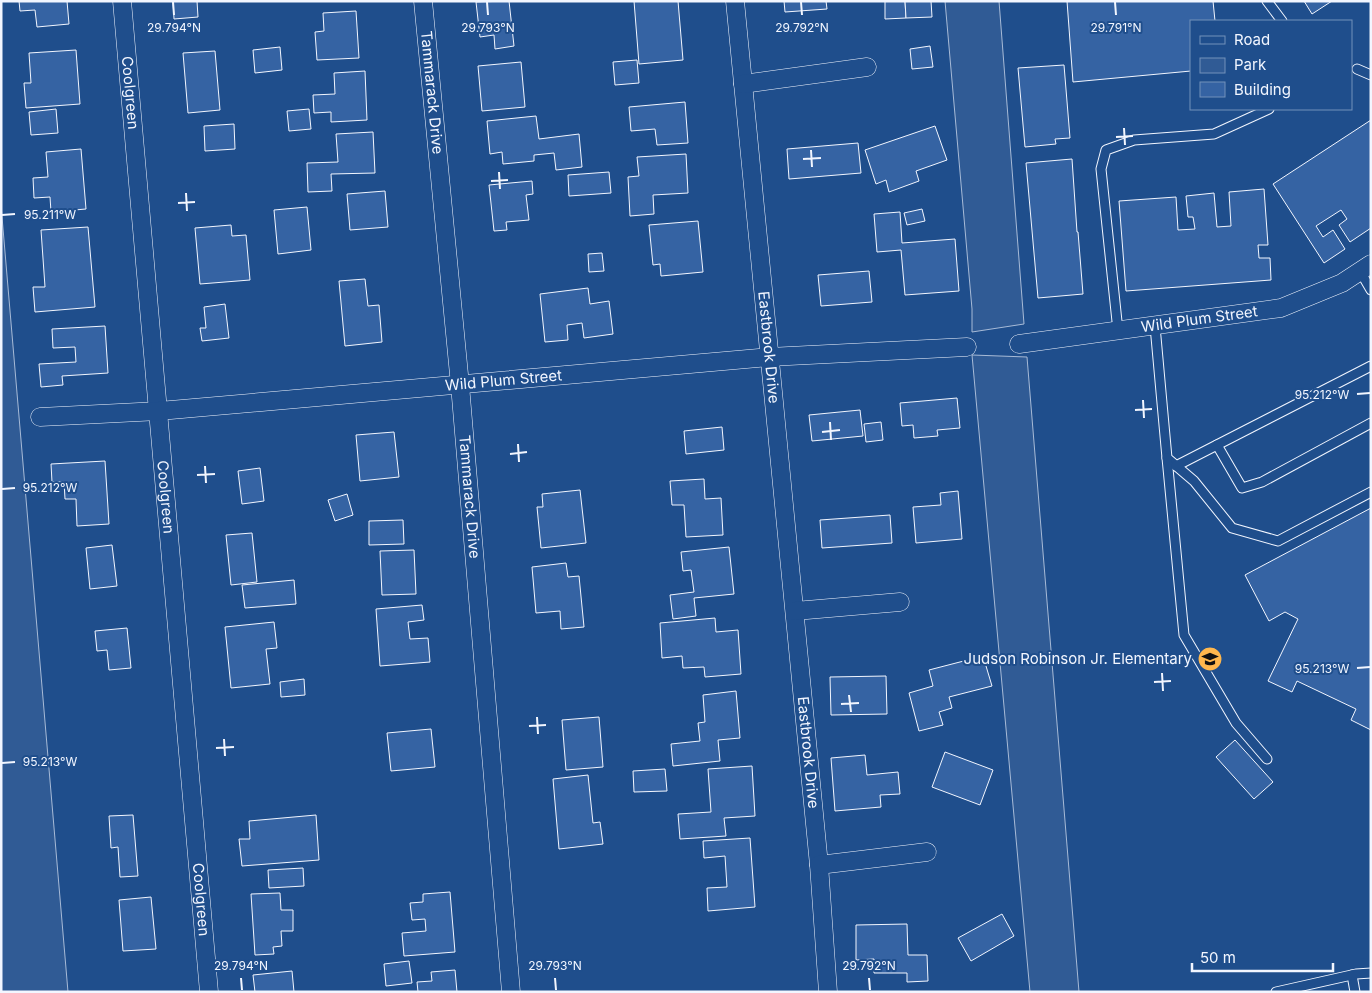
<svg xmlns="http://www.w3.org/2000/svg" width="1372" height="993" font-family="Inter,sans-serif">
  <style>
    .green { fill: #305b95; stroke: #a8bbd7 }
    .building { fill: #3563a3; stroke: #f2f6ff }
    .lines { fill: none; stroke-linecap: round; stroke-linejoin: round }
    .service-casing { stroke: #f2f6ff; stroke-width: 11 }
    .minor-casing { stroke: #f2f6ff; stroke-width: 19 }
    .service { stroke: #1f4e8c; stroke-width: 9 }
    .minor { stroke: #1f4e8c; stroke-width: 18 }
    .ticks { fill: none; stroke: #f2f6ff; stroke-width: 2 }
    .labels { text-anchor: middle; stroke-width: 4; stroke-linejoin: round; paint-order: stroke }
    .street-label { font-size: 15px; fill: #f2f6ff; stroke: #1f4e8c }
    .poi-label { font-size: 15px; fill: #f2f6ff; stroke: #1f4e8c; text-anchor: end }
    .ticks-label { font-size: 12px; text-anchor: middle; fill: #f2f6ff; stroke: #1f4e8c; stroke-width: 4; stroke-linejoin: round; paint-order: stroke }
  </style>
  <rect width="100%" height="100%" fill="#1f4e8c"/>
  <g class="green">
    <polygon points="945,1 999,1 1024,324 972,332 972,309"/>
    <polygon points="1,205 68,992 1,992"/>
    <polygon points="972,355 1027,357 1079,992 1030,992"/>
  </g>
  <g class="building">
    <polygon points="19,1 67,1 69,24 37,27 35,10 20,11"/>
    <polygon points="173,1 197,1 198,17 174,19"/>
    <polygon points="509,1 514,46 495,49 494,35 480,37 476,2"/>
    <polygon points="634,1 678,1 683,60 639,64"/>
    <polygon points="784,1 826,1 827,9 785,12"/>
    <polygon points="885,1 905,1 906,18 885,19"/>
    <polygon points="905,1 931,1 932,17 906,18"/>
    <polygon points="1067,1 1213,1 1215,21 1191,21 1191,71 1073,82"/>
    <polygon points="1304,1 1332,1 1312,14"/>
    <polygon points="356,11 359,58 317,60 315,32 324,31 323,13"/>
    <polygon points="930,46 933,67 912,69 910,49"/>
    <polygon points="280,47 282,70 255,73 253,50"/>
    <polygon points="76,50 80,104 26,108 24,83 31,83 29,53"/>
    <polygon points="215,51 220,110 188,113 183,53"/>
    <polygon points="637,60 639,83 615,85 613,62"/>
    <polygon points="521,62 525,107 482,111 478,66"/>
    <polygon points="1064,65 1070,138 1055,139 1056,144 1025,147 1018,68"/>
    <polygon points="365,71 367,120 331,122 331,112 314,113 313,95 335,94 334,73"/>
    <polygon points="685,102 688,143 657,145 655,129 631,131 629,107"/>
    <polygon points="56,109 58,133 31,135 29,112"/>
    <polygon points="309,109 311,129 289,131 287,111"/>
    <polygon points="536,116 539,139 579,134 582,167 556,170 554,153 534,155 534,161 503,164 502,152 490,154 487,121"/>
    <polygon points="1371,120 1371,228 1350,242 1339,225 1347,219 1341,210 1316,226 1323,237 1333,230 1345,249 1324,263 1273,184"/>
    <polygon points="234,124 235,149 205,151 204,126"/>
    <polygon points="935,126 947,160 916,171 919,181 889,192 886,180 876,184 865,150"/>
    <polygon points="373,132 375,173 331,174 332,191 308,192 307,163 338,162 336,134"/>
    <polygon points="858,143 861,173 789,179 787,149"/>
    <polygon points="81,149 86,209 51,212 50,197 34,198 33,178 48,177 46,152"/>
    <polygon points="686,154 688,193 653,195 654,214 630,216 628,177 639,176 637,157"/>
    <polygon points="1072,159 1077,232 1078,232 1083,294 1038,298 1026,163"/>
    <polygon points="609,172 611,193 569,196 568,175"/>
    <polygon points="532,181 533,194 526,195 529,220 506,222 507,230 494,231 489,185"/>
    <polygon points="1264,189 1268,245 1258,245 1259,258 1270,258 1271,280 1126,291 1119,201 1176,197 1178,230 1195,229 1193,217 1188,217 1186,196 1214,193 1217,227 1231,226 1229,192"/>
    <polygon points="385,191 388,227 350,230 347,194"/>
    <polygon points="307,207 311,250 278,254 274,210"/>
    <polygon points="922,209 925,221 907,225 904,213"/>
    <polygon points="900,212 902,243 955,239 959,291 905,295 901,250 877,252 874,214"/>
    <polygon points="698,221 703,272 661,276 660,264 653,265 649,225"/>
    <polygon points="231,225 232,236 246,235 250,280 200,284 195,228"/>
    <polygon points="88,227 95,307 35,312 33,287 45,287 41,230"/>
    <polygon points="602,253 604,271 589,272 588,254"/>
    <polygon points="869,271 872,302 821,306 818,275"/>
    <polygon points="365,279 368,306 379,305 382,342 345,346 339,281"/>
    <polygon points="588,288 590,304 609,301 613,334 584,338 582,323 567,325 568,340 545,342 540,294"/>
    <polygon points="225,304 229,338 202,341 200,328 206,328 204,307"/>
    <polygon points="105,326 108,373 62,376 63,385 41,387 39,364 76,362 75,347 53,348 52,329"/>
    <polygon points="957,398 960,428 937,430 938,436 914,438 913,425 902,426 900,403"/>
    <polygon points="860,410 863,436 812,441 809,415"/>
    <polygon points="881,422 883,440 866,442 864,424"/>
    <polygon points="722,427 724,450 686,454 684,431"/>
    <polygon points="394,432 399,477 360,481 356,435"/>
    <polygon points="105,461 109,524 77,526 76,499 65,499 64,482 52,482 51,464"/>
    <polygon points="260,468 264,501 242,504 238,471"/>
    <polygon points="704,479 705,499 721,498 723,535 686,537 684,505 672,505 670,481"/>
    <polygon points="580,490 586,543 541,548 537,507 543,507 542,494"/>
    <polygon points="958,491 962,539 916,543 913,507 941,505 940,493"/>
    <polygon points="347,494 353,515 335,521 328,500"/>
    <polygon points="1371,508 1371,730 1351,720 1356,709 1297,681 1292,692 1268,681 1298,619 1285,612 1269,621 1245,575"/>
    <polygon points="890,515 892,543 822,548 820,520"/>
    <polygon points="403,520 404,544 369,545 369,521"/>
    <polygon points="252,533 257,582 231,585 226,535"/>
    <polygon points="112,545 117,586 90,589 86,548"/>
    <polygon points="729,547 734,594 694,598 696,616 673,619 670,595 694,592 691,570 683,571 681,552"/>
    <polygon points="414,550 416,594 382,595 380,551"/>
    <polygon points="566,563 568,577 579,576 584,627 561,629 560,611 536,613 532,567"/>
    <polygon points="294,580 296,604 245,608 242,585"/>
    <polygon points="422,605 424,620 408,622 410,639 428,638 430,662 380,666 376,609"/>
    <polygon points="715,618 716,632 738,630 741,674 705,677 704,667 683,668 682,656 662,658 660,623"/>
    <polygon points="274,622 277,648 266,649 270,684 231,688 225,627"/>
    <polygon points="127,628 131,668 109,670 107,650 97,651 95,631"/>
    <polygon points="983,656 992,686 949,697 952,708 939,712 943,725 919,731 909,693 933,686 929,670"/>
    <polygon points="886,676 887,714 831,715 830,677"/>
    <polygon points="304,679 305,695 281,697 280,682"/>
    <polygon points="736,691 740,738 718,740 720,761 673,766 671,744 700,741 698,723 705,722 703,695"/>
    <polygon points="599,717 603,767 566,770 562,720"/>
    <polygon points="431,729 435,767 391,771 387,733"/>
    <polygon points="1235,740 1273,782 1254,799 1216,757"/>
    <polygon points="945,752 993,770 980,805 932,787"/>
    <polygon points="865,755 867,775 898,772 900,794 880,795 881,807 835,811 831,758"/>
    <polygon points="752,766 755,816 724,818 726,836 680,839 678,814 711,812 708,769"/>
    <polygon points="665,769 667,791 634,792 633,771"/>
    <polygon points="588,775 593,823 600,822 603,844 559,849 553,779"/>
    <polygon points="133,815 138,876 120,877 118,847 111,848 109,816"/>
    <polygon points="316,815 319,860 242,866 239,839 250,839 249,821"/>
    <polygon points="750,838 755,907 708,911 707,888 727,887 725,856 704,858 703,841"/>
    <polygon points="303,868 304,886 269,888 268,870"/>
    <polygon points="450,892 455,952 404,956 402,933 426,931 425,919 412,920 410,903 423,902 423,894"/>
    <polygon points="280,893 281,910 293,910 293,931 281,931 282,946 273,947 274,954 255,955 251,894"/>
    <polygon points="151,897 156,949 123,951 119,900"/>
    <polygon points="1002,914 1014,936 971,961 958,938"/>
    <polygon points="907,924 908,955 927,955 928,981 907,982 907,973 874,973 874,959 856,960 856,925"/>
    <polygon points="409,961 412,983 386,986 384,964"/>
    <polygon points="455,970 457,992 418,992 417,982 432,981 431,972"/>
    <polygon points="292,971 294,992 255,992 253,975"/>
  </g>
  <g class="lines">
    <defs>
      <g id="service">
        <polyline points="1267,1 1282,21"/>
        <polyline points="1357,69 1371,75"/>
        <polyline points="1360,271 1371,290"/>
        <polyline points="1155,326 1167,458 1194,481 1232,528 1278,541 1371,492"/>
        <polyline points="1118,331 1101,169 1106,150 1134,140 1214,134 1269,109"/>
        <polyline points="1217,445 1242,488 1262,482 1371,423"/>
        <polyline points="1167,458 1184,635 1236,723 1267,759"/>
        <polyline points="1176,466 1371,366"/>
        <polyline points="1352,975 1355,992"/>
        <polyline points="1276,992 1356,974 1371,973"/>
      </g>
      <g id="minor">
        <path id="s1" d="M122 1 209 992"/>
        <path id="s2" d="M423 1 460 385 511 992"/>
        <path id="s3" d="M735 1 819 865 828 992"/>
        <polyline points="743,84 867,67"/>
        <path id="s4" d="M1019 344 1281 308 1342 283 1371 264"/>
        <path id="s5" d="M40 417 159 411 769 357 967 347"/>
        <polyline points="795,611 900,602"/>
        <polyline points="819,865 927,852"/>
      </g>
    </defs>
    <use href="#service" class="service-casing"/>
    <use href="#minor" class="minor-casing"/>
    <use href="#service" class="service"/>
    <use href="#minor" class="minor"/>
  </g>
  <path class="ticks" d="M173 2 174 15M487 2 488 15M801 2 802 15M1115 2 1116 15M1124 128 1125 145M1116 137 1133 136M811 150 812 167M803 159 821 158M499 172 500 189M491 181 508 180M186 193 187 211M178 203 195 202M2 215 15 214M1357 394 1370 393M1143 400 1144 418M1135 410 1152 409M830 422 831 440M822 432 840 430M518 444 519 462M510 454 527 452M205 466 206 483M197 475 215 474M2 489 15 488M1357 668 1370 667M1162 673 1163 691M1154 682 1171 681M849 695 851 712M841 704 859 703M537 717 538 734M529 726 546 725M224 739 225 756M216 748 234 747M2 763 15 762M241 978 242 990M555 978 556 990M869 978 870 990"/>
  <defs>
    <symbol id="school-disc" viewBox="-11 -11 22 22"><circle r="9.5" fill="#ffb74d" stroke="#1f4e8c"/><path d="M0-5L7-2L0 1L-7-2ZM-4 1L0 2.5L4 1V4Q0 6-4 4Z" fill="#111"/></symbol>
  </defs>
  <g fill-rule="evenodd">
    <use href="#school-disc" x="1196" y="645" width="28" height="28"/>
  </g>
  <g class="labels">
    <g class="street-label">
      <text dy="5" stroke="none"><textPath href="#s1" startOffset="92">Coolgreen</textPath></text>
      <text dy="5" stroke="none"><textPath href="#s2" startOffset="92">Tammarack Drive</textPath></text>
      <text dy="5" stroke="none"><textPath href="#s4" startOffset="182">Wild Plum Street</textPath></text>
      <text dy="5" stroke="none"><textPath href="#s3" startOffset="348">Eastbrook Drive</textPath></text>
      <text dy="5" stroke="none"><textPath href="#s5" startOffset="465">Wild Plum Street</textPath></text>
      <text dy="5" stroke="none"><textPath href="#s1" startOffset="498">Coolgreen</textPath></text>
      <text dy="5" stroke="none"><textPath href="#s2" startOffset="498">Tammarack Drive</textPath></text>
      <text dy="5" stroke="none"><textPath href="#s3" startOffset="755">Eastbrook Drive</textPath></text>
      <text dy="5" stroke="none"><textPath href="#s1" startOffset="902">Coolgreen</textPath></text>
    </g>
    <g class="poi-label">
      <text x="1192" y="664">Judson Robinson Jr. Elementary</text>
    </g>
  </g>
  <g class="ticks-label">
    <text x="174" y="32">29.794°N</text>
    <text x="488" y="32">29.793°N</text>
    <text x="802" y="32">29.792°N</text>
    <text x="1116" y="32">29.791°N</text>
    <text x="50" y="219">95.211°W</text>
    <text x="1322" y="399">95.212°W</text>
    <text x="50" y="492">95.212°W</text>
    <text x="1322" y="673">95.213°W</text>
    <text x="50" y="766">95.213°W</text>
    <text x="241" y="970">29.794°N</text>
    <text x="555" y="970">29.793°N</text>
    <text x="869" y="970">29.792°N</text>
  </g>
  <rect width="1372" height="993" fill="none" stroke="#f2f6ff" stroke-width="5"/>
  <rect x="1190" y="20" width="162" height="90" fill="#1f4e8c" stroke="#7391ba"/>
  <rect x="1200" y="36" width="25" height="8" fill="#1f4e8c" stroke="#7391ba"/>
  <text x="1234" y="45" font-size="15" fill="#f2f6ff">Road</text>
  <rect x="1200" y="58" width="25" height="15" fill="#305b95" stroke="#7391ba"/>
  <text x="1234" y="70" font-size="15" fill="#f2f6ff">Park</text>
  <rect x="1200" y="82" width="25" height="15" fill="#3563a3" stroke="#7391ba"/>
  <text x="1234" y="95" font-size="15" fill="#f2f6ff">Building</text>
  <path d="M1192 963v8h141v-8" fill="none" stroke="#f2f6ff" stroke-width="2.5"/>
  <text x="1200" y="963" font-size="15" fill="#f2f6ff" stroke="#1f4e8c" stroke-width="4" paint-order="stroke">50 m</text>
</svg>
